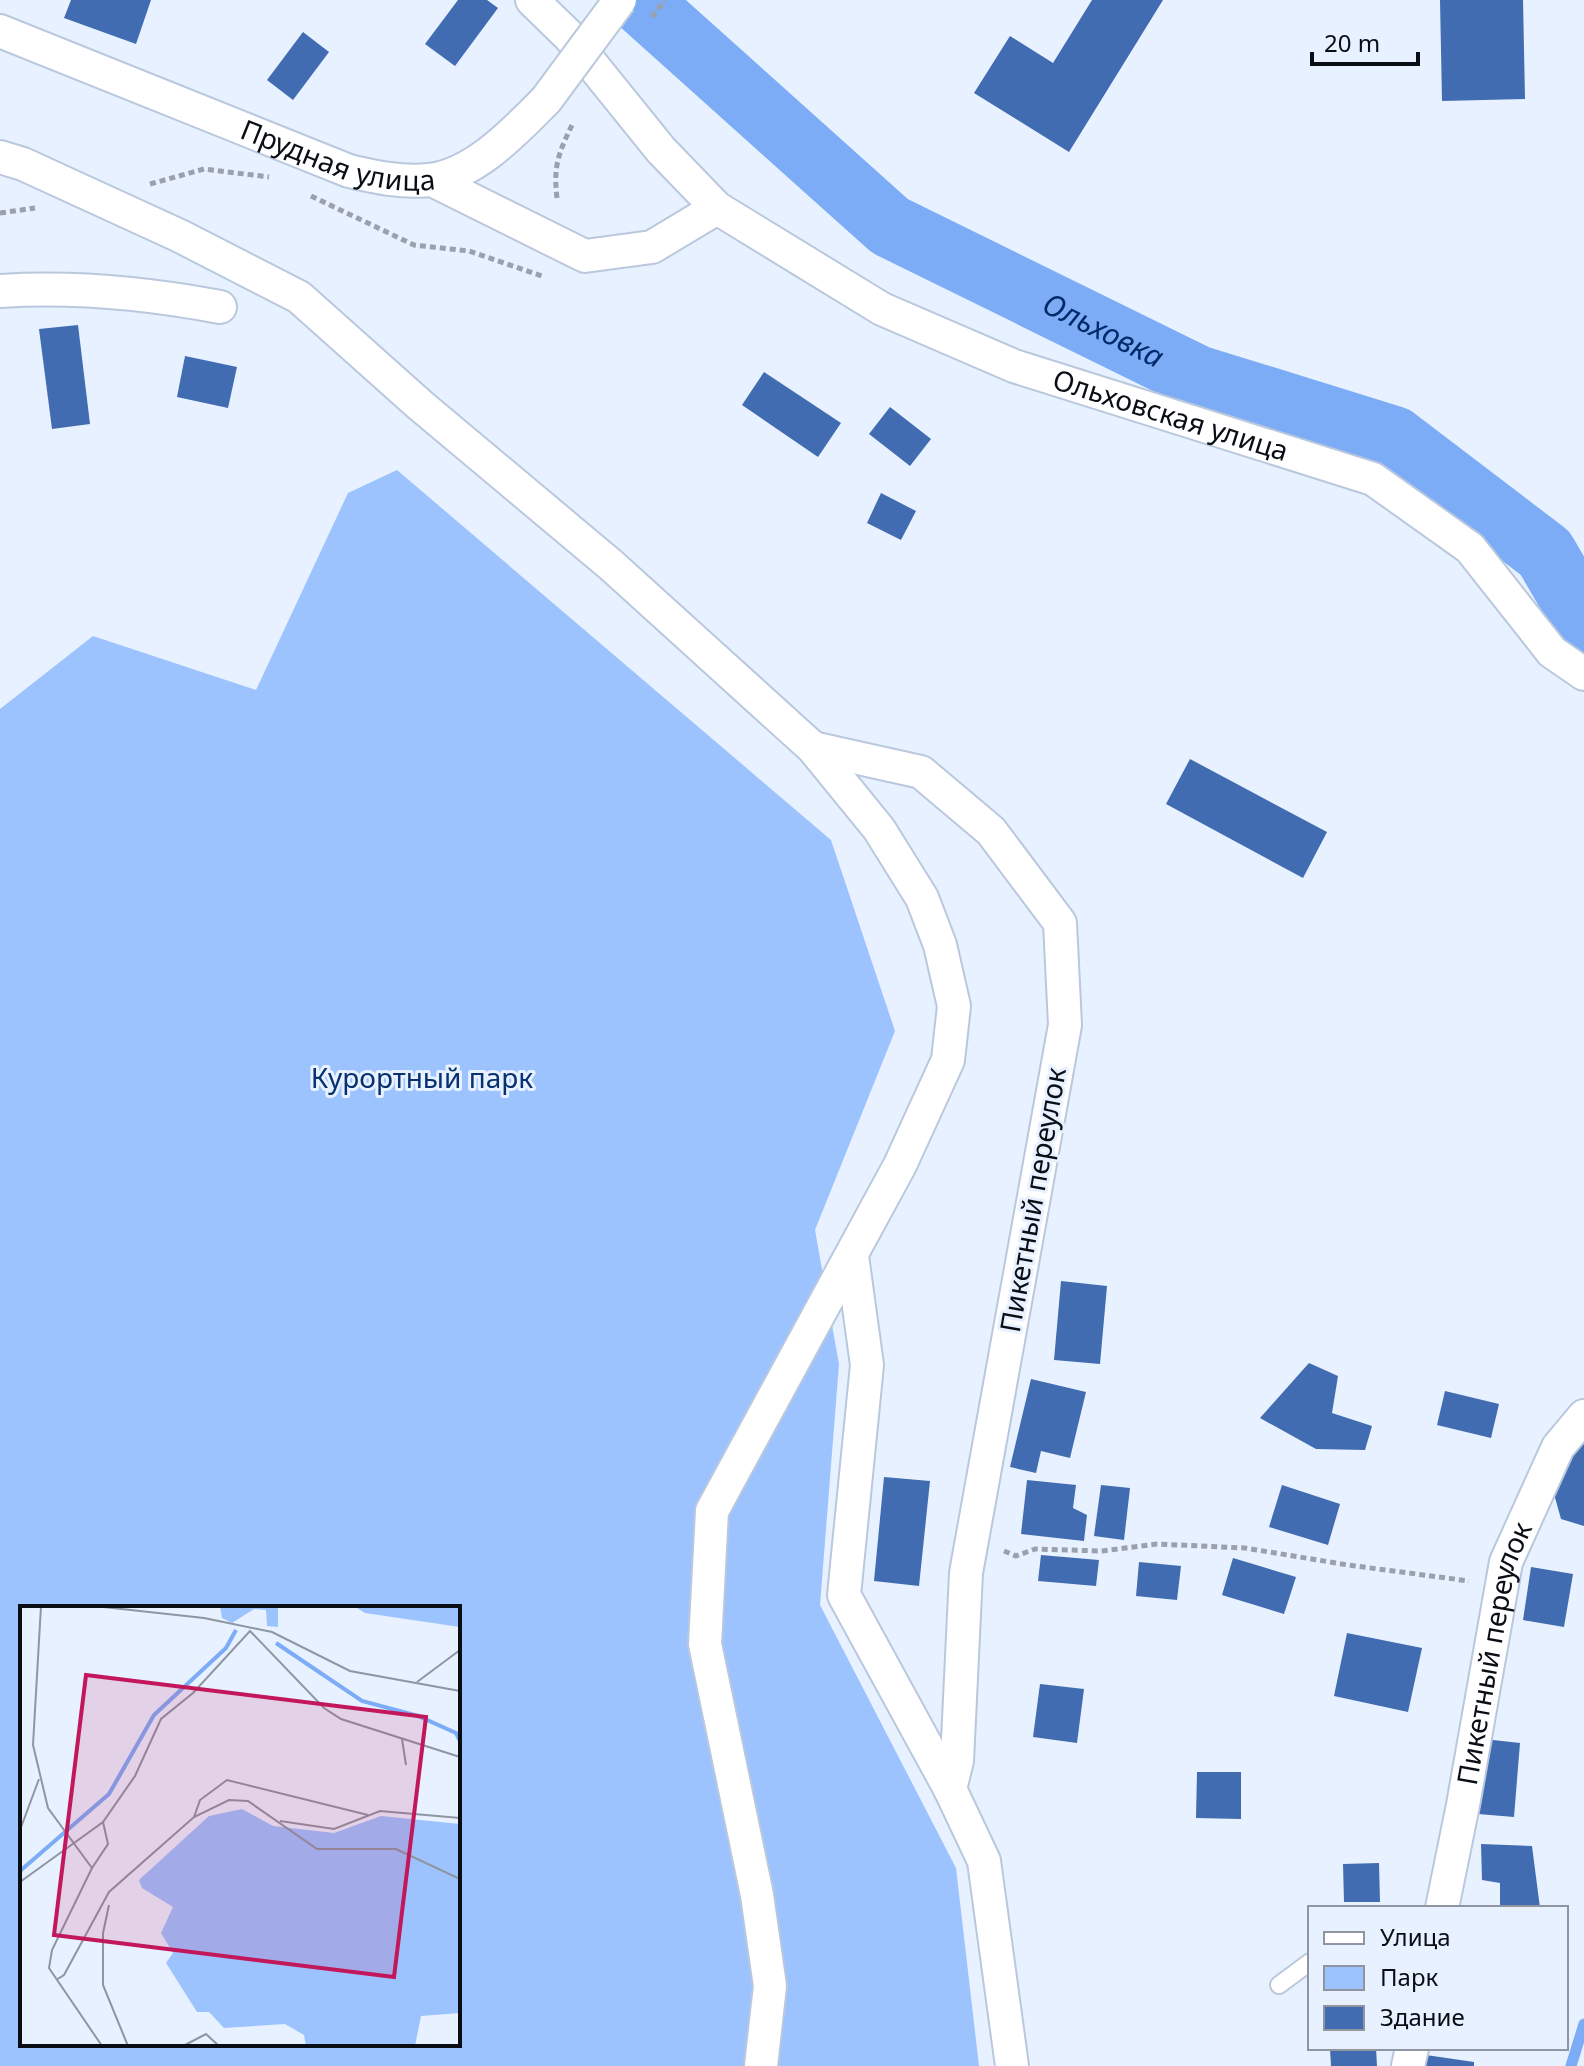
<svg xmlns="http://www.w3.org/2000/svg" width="1584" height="2066" font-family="'Noto Sans',sans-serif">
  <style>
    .green { fill: #9dc3ff; fill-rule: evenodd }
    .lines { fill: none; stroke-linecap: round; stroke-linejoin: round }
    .stream { stroke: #7dacf6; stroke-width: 11 }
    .river { stroke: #7dacf6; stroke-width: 64 }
    .building { fill: #416cb1 }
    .lane-casing { stroke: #bac8de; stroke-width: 20 }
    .street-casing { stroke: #bac8de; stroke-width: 36 }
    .path { stroke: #9aa1ad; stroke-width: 5; stroke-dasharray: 6 4; stroke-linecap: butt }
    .lane { stroke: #fff; stroke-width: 16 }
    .street { stroke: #fff; stroke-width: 32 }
    .street-bridge-casing { stroke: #bac8de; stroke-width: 36; stroke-linecap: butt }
    .path-bridge { stroke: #9aa1ad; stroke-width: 5; stroke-dasharray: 6 4; stroke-linecap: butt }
    .street-bridge { stroke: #fff; stroke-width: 32 }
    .labels { text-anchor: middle; stroke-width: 6; stroke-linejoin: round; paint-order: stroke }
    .street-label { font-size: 28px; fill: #090d14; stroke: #e8f1ff }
    .park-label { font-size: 28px; fill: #073171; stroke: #e8f1ff }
    .water-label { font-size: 30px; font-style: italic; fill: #002a69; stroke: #e8f1ff }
    .inset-river { fill: none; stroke: #7dacf6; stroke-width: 4 }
    .inset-road { fill: none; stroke: #8f96a1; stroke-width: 2 }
    .view { fill: #c2185b; fill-opacity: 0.15; stroke: #c2185b; stroke-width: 4 }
    .inset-edge { fill: none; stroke: #090d14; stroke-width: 4 }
  </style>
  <rect width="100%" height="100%" fill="#e8f1ff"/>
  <path class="green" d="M397 470 831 840 895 1031 815 1230 839 1364 820 1605 956 1868 979 2066H0V709L93 636 256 690 348 493ZM22 1608H458V2044H22Z"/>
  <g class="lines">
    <polyline class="stream" points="1571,2066 1584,2024"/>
    <path class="river" id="s1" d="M638 0 890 226 1197 377 1394 438 1545 553 1584 620"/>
  </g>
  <g class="building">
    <polygon points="71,0 151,0 136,44 64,18"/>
    <polygon points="458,0 487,0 498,8 455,66 425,44"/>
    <polygon points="1092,0 1163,0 1069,152 974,93 1010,36 1053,63"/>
    <polygon points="1440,0 1523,0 1525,99 1442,101"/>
    <polygon points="303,32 329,52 293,100 267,80"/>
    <polygon points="78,325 90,424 52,429 39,329"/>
    <polygon points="185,356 237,367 228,408 177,397"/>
    <polygon points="764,372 841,423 818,457 742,405"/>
    <polygon points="890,407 931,439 910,466 869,434"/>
    <polygon points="881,493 916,511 901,540 867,523"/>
    <polygon points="1190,759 1327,832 1303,878 1166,804"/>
    <polygon points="1061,1281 1107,1286 1100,1364 1054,1360"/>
    <polygon points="1309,1363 1338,1376 1332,1413 1372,1426 1365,1450 1316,1449 1260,1418"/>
    <polygon points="1031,1379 1086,1392 1070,1458 1041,1451 1036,1473 1010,1467"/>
    <polygon points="1445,1391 1499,1404 1491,1438 1437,1425"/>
    <polygon points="1584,1440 1584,1526 1561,1519 1552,1487"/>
    <polygon points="884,1477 930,1481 919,1586 874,1581"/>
    <polygon points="1027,1480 1076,1485 1073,1508 1087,1515 1084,1541 1021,1534"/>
    <polygon points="1101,1485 1130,1488 1124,1540 1094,1536"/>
    <polygon points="1282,1485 1340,1504 1328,1545 1269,1527"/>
    <polygon points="1041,1555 1099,1560 1096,1586 1038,1581"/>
    <polygon points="1233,1558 1296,1577 1284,1614 1222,1595"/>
    <polygon points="1139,1562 1181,1566 1177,1600 1136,1596"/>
    <polygon points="1531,1567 1573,1574 1564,1627 1523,1620"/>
    <polygon points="1347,1633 1422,1648 1408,1712 1334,1696"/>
    <polygon points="1040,1684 1084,1689 1077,1743 1033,1737"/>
    <polygon points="1484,1739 1520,1743 1514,1817 1478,1814"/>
    <polygon points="1197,1772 1241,1772 1241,1819 1196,1818"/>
    <polygon points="1481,1844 1532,1846 1540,1908 1500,1908 1500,1883 1482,1880"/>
    <polygon points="1379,1863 1380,1902 1344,1902 1343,1864"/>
    <polygon points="1330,2048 1376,2048 1377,2066 1331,2066"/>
    <polygon points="1419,2054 1474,2062 1474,2066 1417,2066"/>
  </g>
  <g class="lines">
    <defs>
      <polyline id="lane" points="1279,1985 1310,1962"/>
      <g id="street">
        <path id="s2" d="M532 0 569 36 661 150 717 208 882 309 1014 366 1373 479 1470 548 1552 652 1584 674"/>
        <path id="s3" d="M0 31 349 171C375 177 402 183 429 180 475 175 516 130 546 100"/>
        <polyline points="0,157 23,164 180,236 299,297 420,405 611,565 813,748 879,829 922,898 940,945 954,1006 948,1060 900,1165 712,1511 705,1644 757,1895 770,1986 761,2066"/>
        <polyline points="432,180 585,256 652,247 717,208"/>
        <path d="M0 291C75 286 146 293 220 307"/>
        <polyline points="813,748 921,772 991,831 1060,923 1065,1025 966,1573 957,1761 950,1789"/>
        <polyline points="852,1256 867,1365 844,1595 950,1789 984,1861 1012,2066"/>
        <path id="s4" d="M1442 1908 1463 1805 1506 1562 1558 1447 1584 1416"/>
        <polyline points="1408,2066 1412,2048"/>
      </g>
    </defs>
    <use href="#lane" class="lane-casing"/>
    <use href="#street" class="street-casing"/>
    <g class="path">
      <polyline points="150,184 204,169 269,177"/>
      <polyline points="311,196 414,245 469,251 542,276"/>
      <path d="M557 198C553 165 559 152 573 123"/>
      <polyline points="0,213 35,208"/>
      <polyline points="1004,1551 1016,1556 1035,1549 1101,1551 1157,1544 1245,1548 1348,1565 1469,1581"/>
    </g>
    <use href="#lane" class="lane"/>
    <use href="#street" class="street"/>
    <defs>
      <polyline id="street-bridge" points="546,100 620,0"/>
    </defs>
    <use href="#street-bridge" class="street-bridge-casing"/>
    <polyline class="path-bridge" points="652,17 665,0"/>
    <use href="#street-bridge" class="street-bridge"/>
  </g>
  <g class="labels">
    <g class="street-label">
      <text dy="10" stroke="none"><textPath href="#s3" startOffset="362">Прудная улица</textPath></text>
      <text dy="10" stroke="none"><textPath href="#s2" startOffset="780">Ольховская улица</textPath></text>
      <text transform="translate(1033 1200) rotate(-80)" y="10">Пикетный переулок</text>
      <text dy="10" stroke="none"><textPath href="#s4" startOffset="260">Пикетный переулок</textPath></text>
    </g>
    <g class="park-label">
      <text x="422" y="1088">Курортный парк</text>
    </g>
    <g class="water-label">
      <text dy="10" stroke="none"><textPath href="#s1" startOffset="576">Ольховка</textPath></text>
    </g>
  </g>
  <g transform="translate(20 1606)">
    <rect width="440" height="440" fill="#e8f1ff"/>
    <path d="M200 0H258V21L247 20 246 4 234 3 212 17 202 12ZM334 0H440V21L345 7ZM222 203 253 220 314 227 361 210 440 218V407L401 410 395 440H286L284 429 265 418 204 422 189 406H177L146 357 153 347 141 327 153 301 122 282 119 274 189 210Z" fill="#9dc3ff"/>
    <path class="inset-river" d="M256 37 342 95 398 110 436 127 440 135M0 265 89 188 134 109 206 42 216 24"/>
    <path class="inset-road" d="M21 0 13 139 28 202 72 262 32 344 29 362 82 440M74 0 184 12 252 26 330 65 440 85M397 76 440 44M382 133 386 159M174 211 180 194 207 174 348 209M260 215 314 223 360 205 440 212M0 224 19 173M72 262 88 238 83 216M0 276 83 216 115 170 141 113 173 87 230 25 304 102 321 113 440 151M89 299 83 327V379L108 440M36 374 44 369 89 286 174 211 209 194 228 195 297 243H376L440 273M163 440 186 428 199 440"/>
    <path class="view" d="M66 69 406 111 374 371 34 329Z"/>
    <rect width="440" height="440" class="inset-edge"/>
  </g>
  <rect x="1308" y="1906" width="260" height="144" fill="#e8f1ff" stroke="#8f96a1" stroke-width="2"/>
  <rect x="1324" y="1932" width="40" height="12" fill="#ffffff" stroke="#8f96a1" stroke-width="2"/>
  <text x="1380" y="1946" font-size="24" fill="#090d14">Улица</text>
  <rect x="1324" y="1966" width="40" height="24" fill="#9dc3ff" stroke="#8f96a1" stroke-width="2"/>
  <text x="1380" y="1986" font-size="24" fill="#090d14">Парк</text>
  <rect x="1324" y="2006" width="40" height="24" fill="#416cb1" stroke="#8f96a1" stroke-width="2"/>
  <text x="1380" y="2026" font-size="24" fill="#090d14">Здание</text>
  <path d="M1312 52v12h106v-12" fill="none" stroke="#090d14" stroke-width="4"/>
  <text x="1324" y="52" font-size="24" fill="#090d14" stroke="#e8f1ff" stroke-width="6" paint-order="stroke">20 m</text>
</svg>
